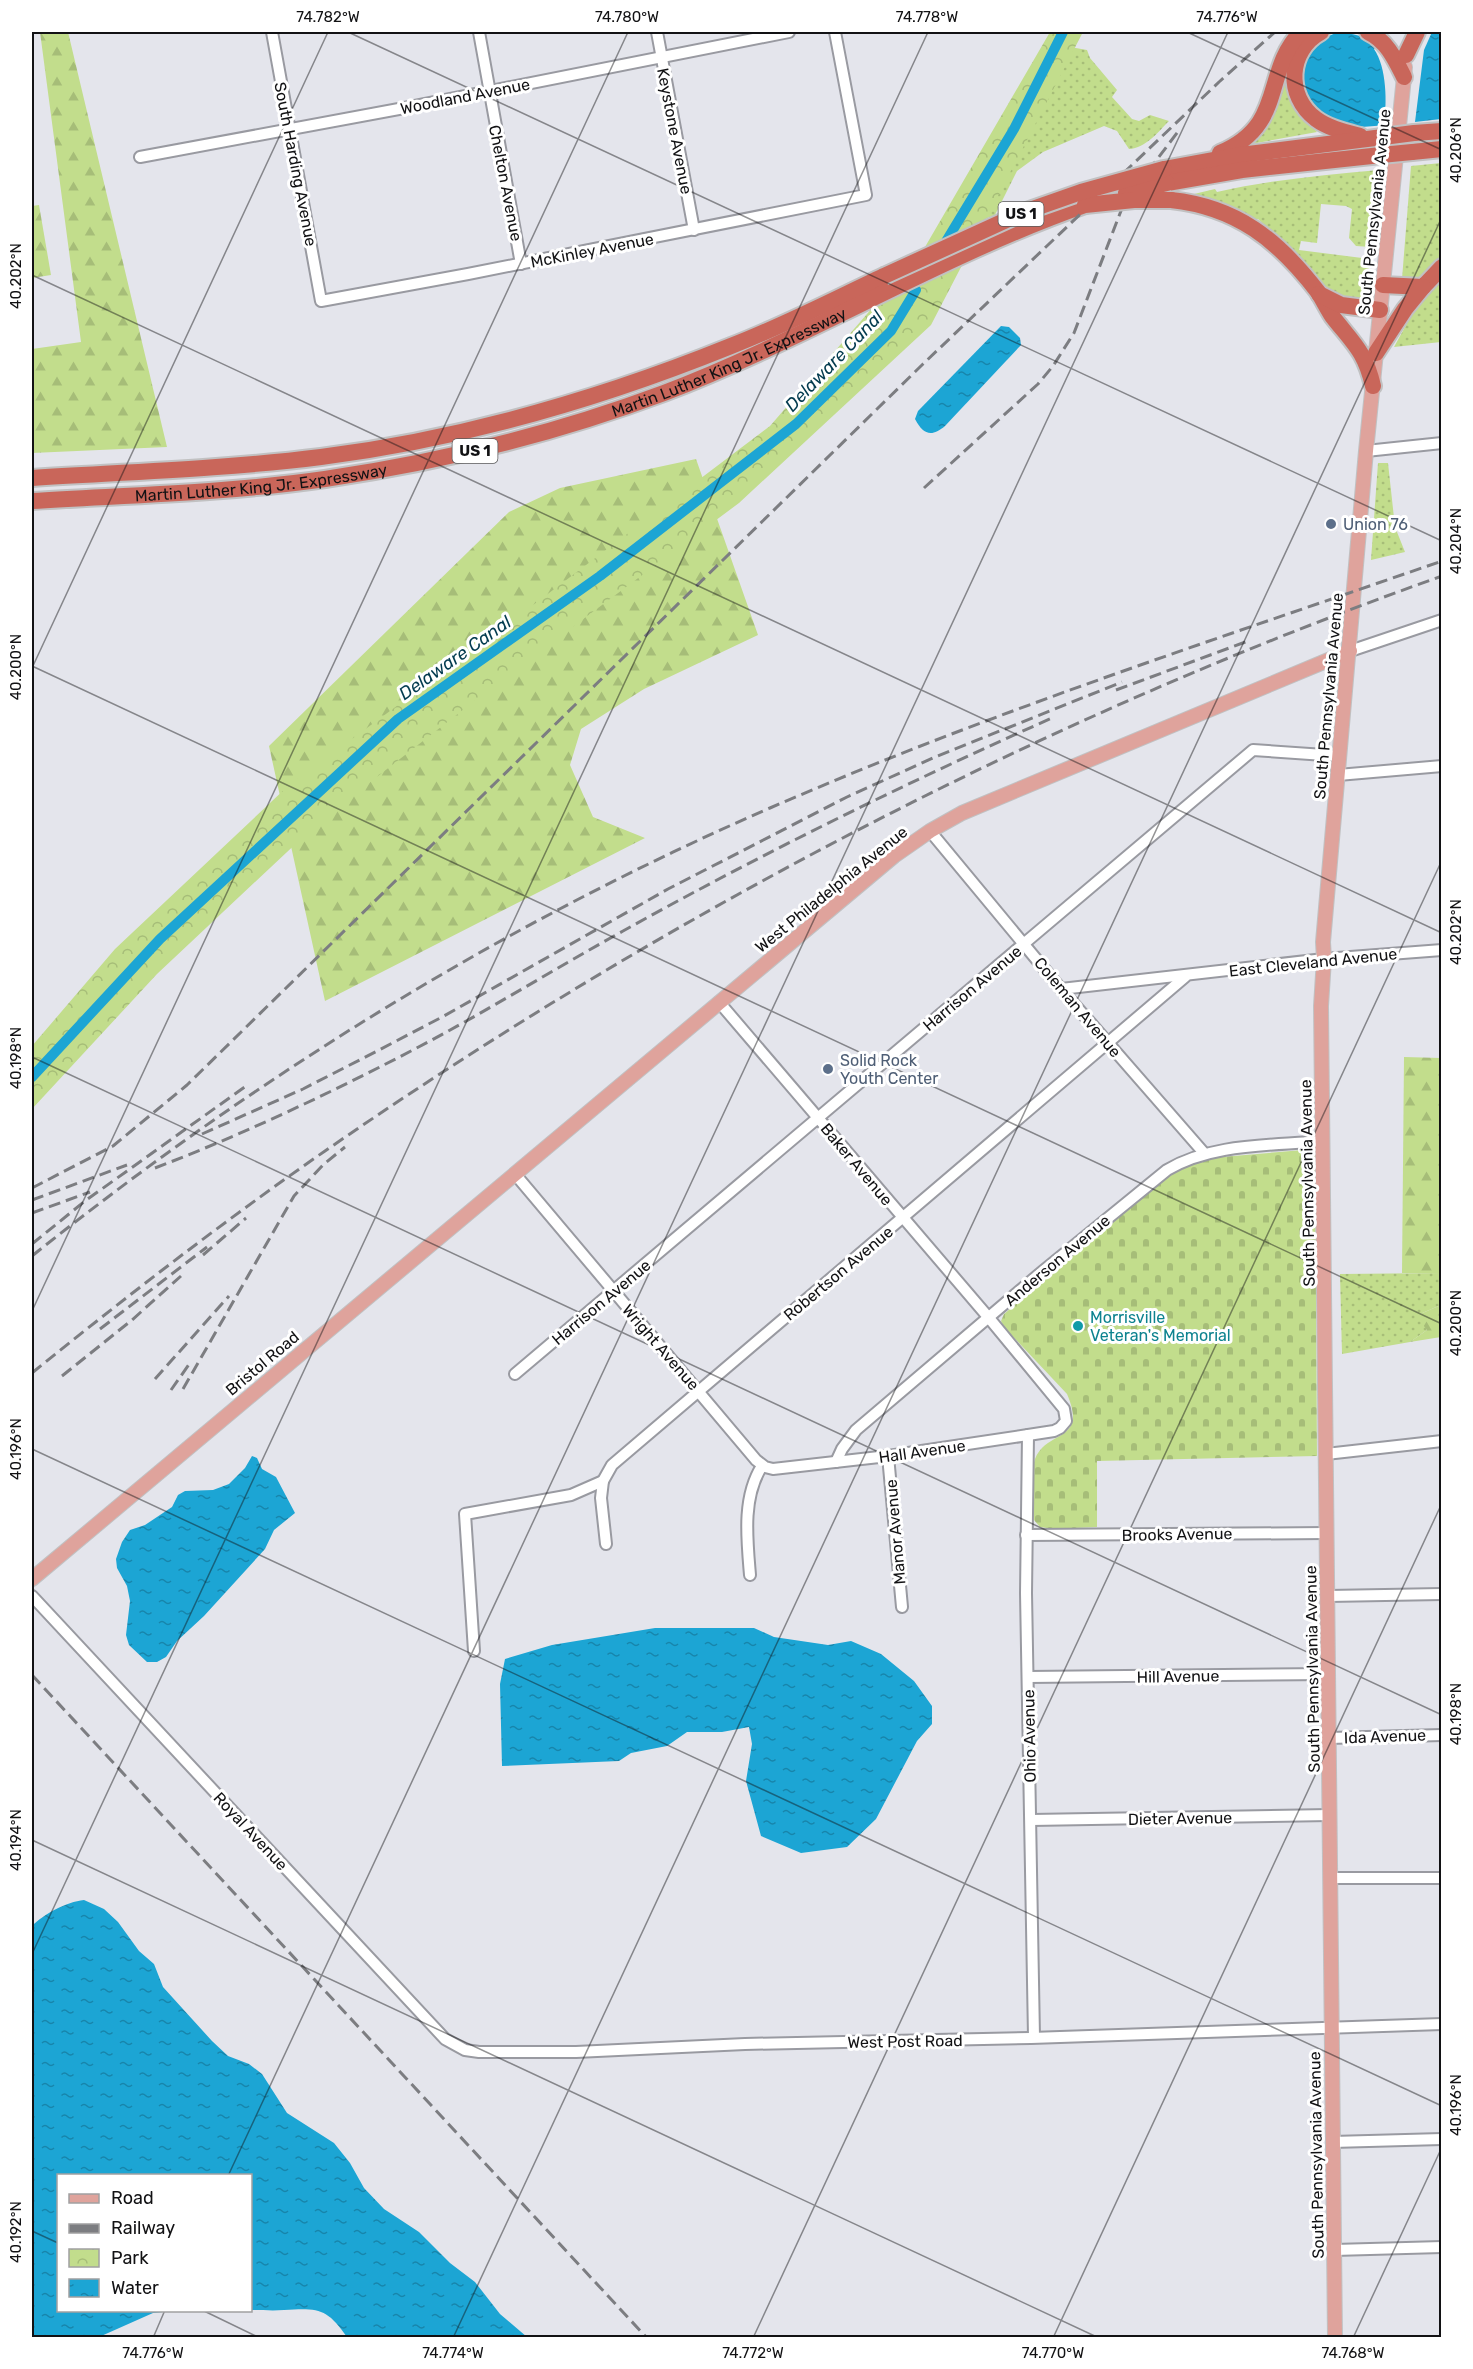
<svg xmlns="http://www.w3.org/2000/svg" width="1473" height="2369" font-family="Rubik,sans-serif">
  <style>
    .grass { fill: url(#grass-dots) }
    .forest { fill: url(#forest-firs) }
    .cemetery { fill: url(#cemetery-stones) }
    .park { fill: url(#park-crowns) }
    .water { fill: url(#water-ripples) }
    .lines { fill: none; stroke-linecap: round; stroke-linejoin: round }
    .canal { stroke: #1ca5d4; stroke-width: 10 }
    .minor-casing { stroke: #999aa1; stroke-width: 14 }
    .major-casing { stroke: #c1c1c2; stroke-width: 16 }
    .highway-casing { stroke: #c1c1c2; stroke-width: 20 }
    .minor { stroke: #fff; stroke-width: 10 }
    .major { stroke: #dfa39c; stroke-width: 14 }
    .highway { stroke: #c9665a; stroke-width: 16 }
    .rail { stroke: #7c7d81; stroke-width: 3; stroke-dasharray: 12 6; stroke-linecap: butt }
    .highway-bridge-casing { stroke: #c1c1c2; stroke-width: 20; stroke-linecap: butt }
    .highway-bridge { stroke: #c9665a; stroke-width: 16 }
    .ticks { fill: none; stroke: #121214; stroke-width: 1.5; stroke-opacity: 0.45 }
    .service-dot { fill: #5c6f8a; stroke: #fff; stroke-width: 2 }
    .culture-dot { fill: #0f9aa8; stroke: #fff; stroke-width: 2 }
    .labels { text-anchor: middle; stroke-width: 6; stroke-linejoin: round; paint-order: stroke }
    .shield { fill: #fff; stroke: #59595a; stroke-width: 1.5 }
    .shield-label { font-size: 15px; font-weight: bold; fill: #121214 }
    .street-label { font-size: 16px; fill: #121214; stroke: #fff }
    .service-label { font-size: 16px; fill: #4e5e75; stroke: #fff; text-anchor: start }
    .culture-label { font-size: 16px; fill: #0d838f; stroke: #fff; text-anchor: start }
    .water-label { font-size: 18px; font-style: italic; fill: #033b4f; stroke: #fff }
    .neatline { fill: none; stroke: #121214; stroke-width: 2 }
    .ticks-label { font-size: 15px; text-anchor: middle; fill: #121214 }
  </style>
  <defs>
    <pattern id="grass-dots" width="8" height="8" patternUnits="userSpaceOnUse" patternTransform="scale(1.5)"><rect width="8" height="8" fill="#c2dd8c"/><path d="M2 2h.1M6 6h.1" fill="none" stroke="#a6bd78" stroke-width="1.8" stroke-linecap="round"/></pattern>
    <pattern id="forest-firs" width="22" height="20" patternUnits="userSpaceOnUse" patternTransform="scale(1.5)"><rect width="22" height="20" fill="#c2dd8c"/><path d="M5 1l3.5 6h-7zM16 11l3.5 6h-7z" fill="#a6bd78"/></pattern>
    <pattern id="cemetery-stones" width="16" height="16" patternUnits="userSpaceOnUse" patternTransform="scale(1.5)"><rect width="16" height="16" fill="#c2dd8c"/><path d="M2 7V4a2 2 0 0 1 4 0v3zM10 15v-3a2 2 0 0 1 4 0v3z" fill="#a6bd78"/></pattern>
    <pattern id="park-crowns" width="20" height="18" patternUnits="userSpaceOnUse" patternTransform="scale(1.5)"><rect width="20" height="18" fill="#c2dd8c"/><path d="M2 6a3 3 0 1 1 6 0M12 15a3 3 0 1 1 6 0" fill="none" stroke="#a6bd78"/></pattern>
    <pattern id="water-ripples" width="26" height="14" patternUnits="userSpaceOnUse" patternTransform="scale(1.5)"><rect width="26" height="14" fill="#1ca5d4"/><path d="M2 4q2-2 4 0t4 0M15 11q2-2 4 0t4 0" fill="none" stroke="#1785ab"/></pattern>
  </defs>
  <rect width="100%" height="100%" fill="#e4e5ec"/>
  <g class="grass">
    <path d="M1059 45 1087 50 1090 58 1117 90 1112 97 1132 119 1139 121 1150 115 1169 121C1158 132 1146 148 1129 149L1117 131 1104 126 1043 152 1017 171 995 215 982 220Z"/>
    <polygon points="1289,66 1305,119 1317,132 1246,145 1270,121"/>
    <path d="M1441 163V259C1429 271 1421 284 1402 279L1411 166Z"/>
    <path d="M1379 170 1371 247 1356 246 1349 238 1352 209 1346 206 1321 204 1317 243 1301 241 1299 250 1370 259 1366 291 1361 300H1351L1330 294 1296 254 1258 219H1254L1232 208 1194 194 1215 189 1217 192C1270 180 1324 175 1379 170Z"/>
    <polygon points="1439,283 1442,286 1441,342 1394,347 1411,316 1411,313"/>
    <polygon points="1378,463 1388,463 1395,527 1405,552 1371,560"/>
    <polygon points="1441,1273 1441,1305 1420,1314 1427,1330 1410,1342 1342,1354 1340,1274"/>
  </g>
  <g class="forest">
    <polygon points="40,32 68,32 167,447 32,453 32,349 81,342"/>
    <polygon points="39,205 51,275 32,278 32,206"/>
    <polygon points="696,459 758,635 644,689 581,729 570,765 593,817 645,838 325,1001 269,746 509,512 560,488"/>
    <polygon points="1404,1057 1441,1058 1441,1273 1402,1273"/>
    <polygon points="1441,1305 1441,1337 1410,1342 1427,1330 1420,1321 1420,1314"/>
  </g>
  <path class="cemetery" d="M1315 1149 1317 1456 1097 1461V1527L1054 1529 1040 1527 1034 1520C1034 1504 1030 1473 1035 1459 1047 1429 1088 1443 1067 1394L1004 1327 1001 1321 1004 1314 1164 1179 1184 1166 1210 1158Z"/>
  <polygon class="park" points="1050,32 1083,32 931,325 739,503 500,681 319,822 157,974 32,1109 32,1046 115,949 288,786 496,633 770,426 925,247"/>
  <g class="water">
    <polygon points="1432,32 1441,32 1441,119 1415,122 1424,50"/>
    <path d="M1336 33C1353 33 1364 35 1377 46L1374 49C1387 68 1387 103 1384 125 1365 127 1346 129 1329 121 1324 118 1319 113 1315 109 1288 82 1302 45 1336 33Z"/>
    <path d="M1001 326 1009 327 1020 338 1021 345 945 426C931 438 923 434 915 419L918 411Z"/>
    <polygon points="252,1456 257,1458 262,1469 276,1477 295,1513 274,1530 265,1549 204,1616 177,1641 166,1657 157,1662 147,1662 129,1645 126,1635 130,1601 127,1586 117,1568 116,1559 122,1542 130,1530 145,1525 172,1507 178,1495 185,1491 213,1490 229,1484 245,1468"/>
    <polygon points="655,1628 754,1628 774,1637 828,1645 851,1641 881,1654 914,1681 932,1706 932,1724 917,1741 876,1819 847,1847 801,1853 761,1836 746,1781 752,1744 749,1727 722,1732 687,1732 667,1746 631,1753 619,1761 502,1766 500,1684 505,1659 552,1645"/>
    <path d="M84 1900 104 1909 118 1922 139 1951 154 1964 163 1987 212 2041 228 2056 249 2064 262 2074 287 2113 334 2143 350 2163 364 2188 384 2209 419 2232 450 2263 475 2282 500 2314 527 2337H347C327 2308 318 2308 284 2310 273 2311 261 2310 251 2310L250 2176H58V2310L172 2311 153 2313 99 2337H32V1926C44 1914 66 1902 84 1900Z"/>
  </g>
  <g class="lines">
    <g class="canal">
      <polyline points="945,243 1014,129 1063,32"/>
      <polyline points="32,1077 160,939 398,719 600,576 796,424 891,331 916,290"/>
    </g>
    <defs>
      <g id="minor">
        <polyline points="272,32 321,301 468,274 866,195 835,32"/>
        <polyline points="479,32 521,264"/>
        <polyline points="657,32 694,230"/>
        <polyline points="140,157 415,106 789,32"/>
        <polyline points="1366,451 1442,443"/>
        <polyline points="1350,651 1442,620"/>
        <polyline points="1338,775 1442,766"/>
        <polyline points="930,831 1061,989 1204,1153"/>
        <polyline points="1061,989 1324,959 1442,950"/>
        <polyline points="515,1174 756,1460 765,1467 773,1469 888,1456 1028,1435 1054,1431 1060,1428 1066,1421 1064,1409 989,1318 719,1002"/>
        <polyline points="515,1374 1253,750 1339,756"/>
        <polyline points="1028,1435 1026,1593 1034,2037"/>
        <polyline points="1326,1454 1442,1441"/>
        <polyline points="888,1456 902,1607"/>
        <path d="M836 1462 842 1449 856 1430 1043 1271 1167 1170C1212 1143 1271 1146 1322 1141"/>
        <polyline points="603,1481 601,1498 606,1544"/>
        <polyline points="1026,1535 1327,1533"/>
        <path d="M750 1575C747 1539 742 1497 762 1466"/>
        <polyline points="32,1596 445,2039 465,2050 479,2052 576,2052 745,2044 1031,2038 1442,2024"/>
        <polyline points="1328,1596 1442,1594"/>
        <polyline points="474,1651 465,1514 571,1495 603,1481 612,1465 1185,977"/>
        <polyline points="1028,1677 1329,1674"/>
        <polyline points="1329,1738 1442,1735"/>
        <polyline points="1031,1820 1330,1815"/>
        <polyline points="1330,1878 1442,1878"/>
        <polyline points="1332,2142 1442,2139"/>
        <polyline points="1334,2250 1442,2247"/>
      </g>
      <g id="major">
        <polyline points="32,1579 894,856 930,831 962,813 1350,651"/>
        <polyline points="1335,2338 1321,1006 1324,959 1323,942 1366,451 1405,67"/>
      </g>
      <g id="highway">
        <path d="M1321 32C1288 50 1285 96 1316 119 1328 128 1345 132 1360 136"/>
        <path d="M1368 32C1387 41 1395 59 1404 77"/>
        <polyline points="1406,55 1417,32"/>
        <polyline points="1414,133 1442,131"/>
        <polyline points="1412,152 1442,149"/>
        <path d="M1220 153C1287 125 1262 72 1301 32"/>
        <polyline points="1164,169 1240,155 1383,137"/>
        <polyline points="1167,183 1242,170 1381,155"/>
        <path d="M1171 200C1237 207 1278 240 1318 292 1323 300 1327 308 1332 316 1353 343 1365 351 1373 386"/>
        <polyline points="1383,285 1423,287 1442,267"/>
        <polyline points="1319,294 1341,305 1380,310"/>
        <polyline points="1376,353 1405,309 1423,287"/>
        <path d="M32 478C128 472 225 469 321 457 461 439 600 399 731 346 783 326 833 300 884 276"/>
        <path id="s1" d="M32 501C129 495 228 493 325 479 441 462 554 434 664 393 808 338 940 256 1085 205"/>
      </g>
    </defs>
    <use href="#minor" class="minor-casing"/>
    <use href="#major" class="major-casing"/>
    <use href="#highway" class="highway-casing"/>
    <use href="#minor" class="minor"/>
    <use href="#major" class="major"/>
    <use href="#highway" class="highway"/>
    <g class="rail">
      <polyline points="924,488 1038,384 1053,366 1074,333 1124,203 1180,129"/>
      <polyline points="1116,690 1248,641"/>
      <polyline points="202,1134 303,1089 379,1050 444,1016 668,889 847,797 935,757 1122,682"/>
      <path d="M155 1168C249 1132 341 1088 430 1041 495 1006 558 967 623 931 763 853 906 783 1052 718"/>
      <polyline points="32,1188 113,1146 187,1085 923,364 1219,82 1275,32"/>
      <polyline points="32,1200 127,1165"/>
      <polyline points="32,1213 90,1192"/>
      <polyline points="32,1244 85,1201 246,1086"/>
      <polyline points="203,1255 246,1218"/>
      <path d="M32 1256C257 1076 505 923 770 808 988 713 1217 639 1442 561"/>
      <polyline points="100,1329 207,1247"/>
      <path d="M32 1373C127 1296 224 1221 325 1151 671 912 1045 717 1442 576"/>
      <polyline points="62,1376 132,1320 181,1276"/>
      <polyline points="155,1379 229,1296"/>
      <polyline points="183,1389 294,1196 324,1164 345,1147"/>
      <polyline points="171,1390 190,1363"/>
      <polyline points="32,1675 647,2338"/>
    </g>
    <defs>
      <g id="highway-bridge">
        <polyline points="1383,137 1414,133"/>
        <polyline points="1381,155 1412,152"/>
        <polyline points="1126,193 1167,183"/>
        <polyline points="1085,205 1134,200 1171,200"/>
        <polyline points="884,276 1024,212 1081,192 1164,169"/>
      </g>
    </defs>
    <use href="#highway-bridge" class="highway-bridge-casing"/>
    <use href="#highway-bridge" class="highway-bridge"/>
  </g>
  <path class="ticks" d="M348 32 1442 541M1187 32 1442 150M32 275 1442 933M32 666 1442 1324M32 668 328 32M32 1057 1442 1715M32 1311 628 32M32 1449 1442 2106M32 1840 1099 2338M32 1954 928 32M228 2176 1228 32M32 2231 58 2243M202 2310 260 2338M153 2338 165 2310M453 2338 1442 217M753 2338 1442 860M1053 2338 1442 1503M1353 2338 1442 2147"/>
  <g class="service-dot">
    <circle cx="1331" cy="524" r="6"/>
    <circle cx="828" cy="1069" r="6"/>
  </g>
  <circle class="culture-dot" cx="1078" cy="1326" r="6"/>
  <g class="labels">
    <g class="shield">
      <rect x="998.5" y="202" width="45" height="24" rx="4.5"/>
      <rect x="452.5" y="439" width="45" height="24" rx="4.5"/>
    </g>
    <g class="shield-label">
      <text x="1021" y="219">US 1</text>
      <text x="475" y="456">US 1</text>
    </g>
    <g class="street-label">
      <text transform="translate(465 96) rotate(-11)" y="6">Woodland Avenue</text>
      <text transform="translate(675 131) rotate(79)" y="6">Keystone Avenue</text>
      <text transform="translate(296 164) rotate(79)" y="6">South Harding Avenue</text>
      <text transform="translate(506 183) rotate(79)" y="6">Chelton Avenue</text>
      <text transform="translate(1374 212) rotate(-84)" y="6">South Pennsylvania Avenue</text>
      <text transform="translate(592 250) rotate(-11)" y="6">McKinley Avenue</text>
      <text dy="6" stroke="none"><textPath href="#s1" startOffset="716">Martin Luther King Jr. Expressway</textPath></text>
      <text dy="6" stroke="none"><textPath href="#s1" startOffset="230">Martin Luther King Jr. Expressway</textPath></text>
      <text transform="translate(1328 696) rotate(-85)" y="6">South Pennsylvania Avenue</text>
      <text transform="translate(831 889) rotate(-39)" y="6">West Philadelphia Avenue</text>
      <text transform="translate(1313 962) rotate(-6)" y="6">East Cleveland Avenue</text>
      <text transform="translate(972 988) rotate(-40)" y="6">Harrison Avenue</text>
      <text transform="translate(1078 1007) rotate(50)" y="6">Coleman Avenue</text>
      <text transform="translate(857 1164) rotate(50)" y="6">Baker Avenue</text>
      <text transform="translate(1307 1183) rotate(-91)" y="6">South Pennsylvania Avenue</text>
      <text transform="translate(1057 1260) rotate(-40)" y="6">Anderson Avenue</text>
      <text transform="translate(838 1273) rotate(-40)" y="6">Robertson Avenue</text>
      <text transform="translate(601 1302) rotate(-40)" y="6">Harrison Avenue</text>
      <text transform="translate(661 1347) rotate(49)" y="6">Wright Avenue</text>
      <text transform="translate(262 1363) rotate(-40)" y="6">Bristol Road</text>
      <text transform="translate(922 1451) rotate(-8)" y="6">Hall Avenue</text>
      <text transform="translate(895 1532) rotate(-95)" y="6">Manor Avenue</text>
      <text transform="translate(1177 1534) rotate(-1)" y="6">Brooks Avenue</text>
      <text transform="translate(1312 1669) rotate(-91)" y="6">South Pennsylvania Avenue</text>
      <text transform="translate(1178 1676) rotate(-1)" y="6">Hill Avenue</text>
      <text transform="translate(1029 1736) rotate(-91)" y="6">Ohio Avenue</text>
      <text transform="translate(1385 1736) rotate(-2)" y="6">Ida Avenue</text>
      <text transform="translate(1180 1818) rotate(-1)" y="6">Dieter Avenue</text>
      <text transform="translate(251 1831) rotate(47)" y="6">Royal Avenue</text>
      <text transform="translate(905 2041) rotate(-1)" y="6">West Post Road</text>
      <text transform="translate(1316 2155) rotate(-91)" y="6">South Pennsylvania Avenue</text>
    </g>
    <g class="service-label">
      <text x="1343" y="530">Union 76</text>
      <text x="840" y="1066">Solid Rock<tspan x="840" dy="18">Youth Center</tspan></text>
    </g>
    <g class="culture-label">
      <text x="1090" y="1323">Morrisville<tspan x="1090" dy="18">Veteran's Memorial</tspan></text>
    </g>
    <g class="water-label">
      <text transform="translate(834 361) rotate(-46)" y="6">Delaware Canal</text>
      <text transform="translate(455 658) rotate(-35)" y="6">Delaware Canal</text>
    </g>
  </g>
  <rect width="1473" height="2369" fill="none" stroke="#ffffff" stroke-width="66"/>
  <rect x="57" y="2174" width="195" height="138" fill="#ffffff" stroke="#a0a0a1" stroke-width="1.5"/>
  <rect x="69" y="2194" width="30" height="9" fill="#dfa39c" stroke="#a0a0a1" stroke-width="1.5"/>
  <text x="111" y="2204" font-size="18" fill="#121214">Road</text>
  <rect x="69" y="2224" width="30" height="9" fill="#7c7d81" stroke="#a0a0a1" stroke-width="1.5"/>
  <text x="111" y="2234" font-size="18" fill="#121214">Railway</text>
  <rect x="69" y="2249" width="30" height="18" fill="url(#park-crowns)" stroke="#a0a0a1" stroke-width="1.5"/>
  <text x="111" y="2264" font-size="18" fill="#121214">Park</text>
  <rect x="69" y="2279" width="30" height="18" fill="url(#water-ripples)" stroke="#a0a0a1" stroke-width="1.5"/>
  <text x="111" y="2294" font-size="18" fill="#121214">Water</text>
  <rect x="33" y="33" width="1407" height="2303" class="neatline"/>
  <g class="ticks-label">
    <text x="328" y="22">74.782°W</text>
    <text x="627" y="22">74.780°W</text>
    <text x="927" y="22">74.778°W</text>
    <text x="1227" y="22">74.776°W</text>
    <text transform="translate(1456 150) rotate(-90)" y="5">40.206°N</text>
    <text transform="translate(16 276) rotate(-90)" y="5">40.202°N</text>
    <text transform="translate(1456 541) rotate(-90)" y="5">40.204°N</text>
    <text transform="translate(16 667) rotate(-90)" y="5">40.200°N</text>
    <text transform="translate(1456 932) rotate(-90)" y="5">40.202°N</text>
    <text transform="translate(16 1058) rotate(-90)" y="5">40.198°N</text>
    <text transform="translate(1456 1323) rotate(-90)" y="5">40.200°N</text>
    <text transform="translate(16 1449) rotate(-90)" y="5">40.196°N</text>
    <text transform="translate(1456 1714) rotate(-90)" y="5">40.198°N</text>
    <text transform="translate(16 1840) rotate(-90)" y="5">40.194°N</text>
    <text transform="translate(1456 2105) rotate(-90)" y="5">40.196°N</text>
    <text transform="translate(16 2232) rotate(-90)" y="5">40.192°N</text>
    <text x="153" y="2358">74.776°W</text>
    <text x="453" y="2358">74.774°W</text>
    <text x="753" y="2358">74.772°W</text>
    <text x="1053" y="2358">74.770°W</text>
    <text x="1353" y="2358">74.768°W</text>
  </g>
</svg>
